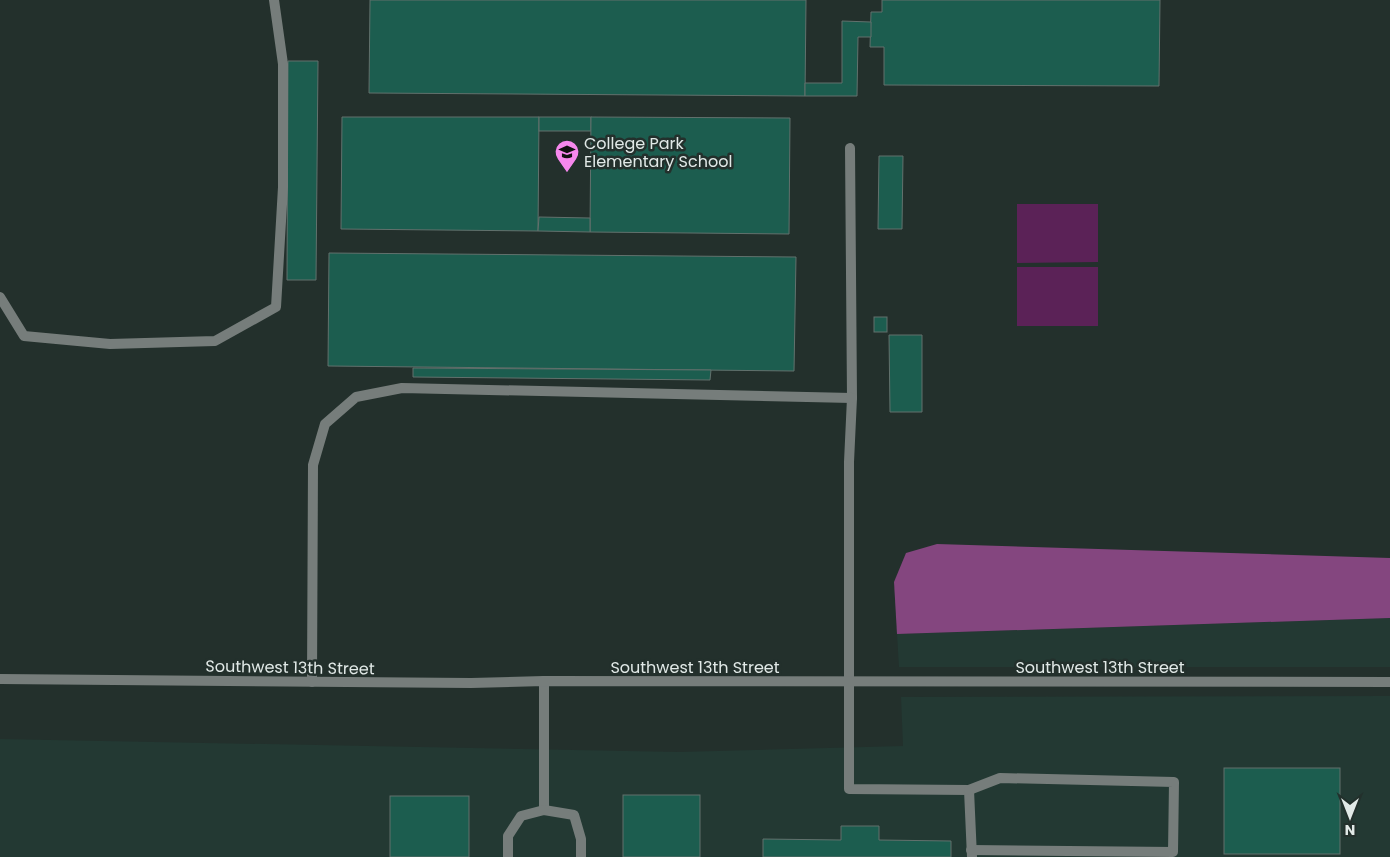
<svg xmlns="http://www.w3.org/2000/svg" width="1390" height="857" font-family="Poppins,sans-serif">
  <style>
    .built { fill: #233933 }
    .green { fill: #5b2257 }
    .forest { fill: #84467f }
    .building { fill: #1c5d4f; stroke: #62716d }
    .lines { fill: none; stroke-linecap: round; stroke-linejoin: round }
    .service { stroke: #767d7b; stroke-width: 10 }
    .tertiary { stroke: #767d7b; stroke-width: 10 }
    .labels { text-anchor: middle; stroke-width: 5; stroke-linejoin: round; paint-order: stroke }
    .poi-label { font-size: 16px; fill: #e1e9e7; stroke: #23302c; text-anchor: start }
    .street-label { font-size: 16px; fill: #e1e9e7; stroke: #23302c }
  </style>
  <rect width="100%" height="100%" fill="#23302c"/>
  <g class="built">
    <polygon points="1390,618 1390,667 899,667 897,634"/>
    <polygon points="1390,696 1390,857 0,857 0,739 679,752 903,746 901,697"/>
  </g>
  <g class="green">
    <polygon points="1017,204 1098,204 1098,262 1017,263"/>
    <rect x="1017" y="267" width="81" height="59"/>
  </g>
  <polygon class="forest" points="937,544 1390,558 1390,618 897,634 894,582 906,553"/>
  <g class="building">
    <polygon points="370,0 806,0 805,96 369,93"/>
    <polygon points="882,0 1160,0 1159,86 884,85 884,47 870,47 871,12 882,12"/>
    <polygon points="842,21 871,22 871,37 858,37 857,96 805,96 805,83 842,83"/>
    <polygon points="288,61 318,61 316,280 287,280"/>
    <polygon points="342,117 539,117 538,231 341,229"/>
    <rect x="539" y="117" width="52" height="14"/>
    <polygon points="591,117 790,118 789,234 590,232"/>
    <polygon points="879,156 903,156 902,229 878,229"/>
    <polygon points="539,217 590,218 590,232 538,231"/>
    <polygon points="329,253 796,257 794,371 328,366"/>
    <rect x="874" y="317" width="13" height="15"/>
    <polygon points="889,335 922,335 922,412 890,412"/>
    <polygon points="413,368 711,370 710,380 413,377"/>
    <rect x="1224" y="768" width="116" height="86"/>
    <rect x="623" y="795" width="77" height="62"/>
    <rect x="390" y="796" width="79" height="61"/>
    <polygon points="841,826 879,826 879,840 951,841 951,857 763,857 763,839 841,840"/>
  </g>
  <g class="lines">
    <g class="service">
      <polyline points="850,148 852,398 849,462 849,789 969,790 972,857"/>
      <polyline points="0,297 24,336 110,344 215,341 276,307 283,187 283,64 274,0"/>
      <polyline points="544,681 544,810"/>
      <polyline points="312,682 313,465 325,424 356,397 402,388 852,398"/>
      <polyline points="969,790 1000,778 1174,782 1173,852 971,850"/>
      <polyline points="508,857 508,836 521,816 544,810 574,815 581,839 581,857"/>
    </g>
    <polyline class="tertiary" points="0,679 471,683 544,681 1390,682"/>
  </g>
  <defs>
    <symbol id="school-pin" viewBox="-11 -11 22 30"><path d="M0 17L-7.5 6A9.5 9.5 0 1 1 7.5 6Z" fill="#f688ed" stroke="#23302c"/><path d="M0-5L7-2L0 1L-7-2ZM-4 1L0 2.5L4 1V4Q0 6-4 4Z" fill="#111"/></symbol>
  </defs>
  <g fill-rule="evenodd">
    <use href="#school-pin" x="553" y="138" width="28" height="38"/>
  </g>
  <g class="labels">
    <g class="poi-label">
      <text x="584" y="149">College Park<tspan x="584" dy="18">Elementary School</tspan></text>
    </g>
    <g class="street-label">
      <text transform="translate(290 667) rotate(1)" y="6">Southwest 13th Street</text>
      <text x="695" y="673">Southwest 13th Street</text>
      <text x="1100" y="673">Southwest 13th Street</text>
    </g>
  </g>
  <g transform="translate(1350 817) rotate(180)" stroke="#23302c" stroke-width="4" paint-order="stroke">
  <path d="M0-4L9 19L0 12L-9 19Z" fill="#e1e9e7"/>
  <text y="-8" font-size="14" font-weight="bold" text-anchor="middle" fill="#e1e9e7">N</text>
  </g>
</svg>
